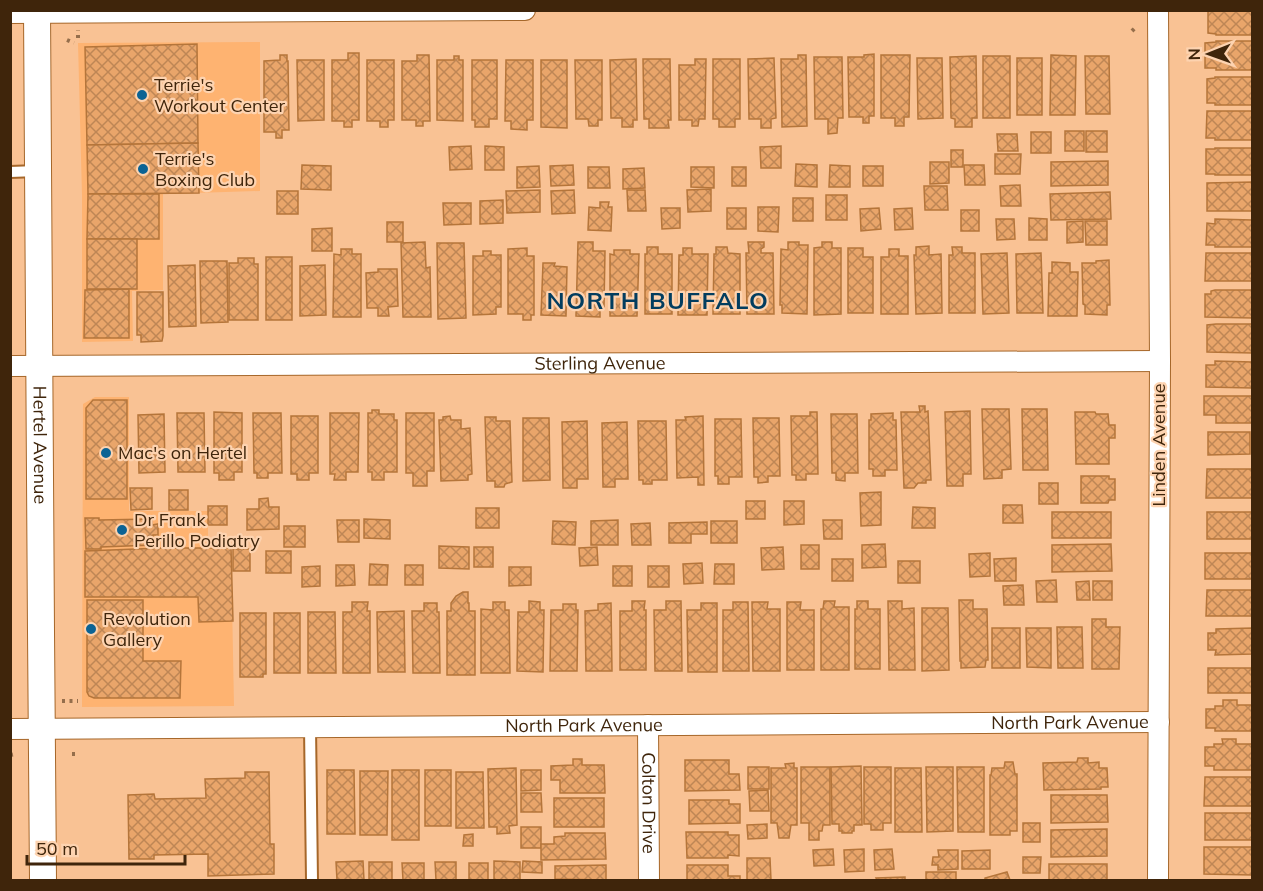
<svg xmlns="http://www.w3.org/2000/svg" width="1263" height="891" font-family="Mulish,sans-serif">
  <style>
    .built { fill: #feb371 }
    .building { fill: url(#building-cross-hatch); stroke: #b5753a; stroke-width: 1.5 }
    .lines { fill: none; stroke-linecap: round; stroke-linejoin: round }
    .service-casing { stroke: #a6672a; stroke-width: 14 }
    .minor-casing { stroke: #a6672a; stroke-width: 22 }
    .tertiary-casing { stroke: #a6672a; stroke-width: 28 }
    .path { stroke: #956e4b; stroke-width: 4; stroke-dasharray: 3 4.5; stroke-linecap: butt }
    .service { stroke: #fff; stroke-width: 10 }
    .minor { stroke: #fff; stroke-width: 20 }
    .tertiary { stroke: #fff; stroke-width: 26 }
    .poi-dot { fill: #0c6394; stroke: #fdd3b0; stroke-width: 2 }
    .labels { text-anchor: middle; stroke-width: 4.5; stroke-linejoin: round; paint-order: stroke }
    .poi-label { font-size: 18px; fill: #3f250b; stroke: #fdd3b0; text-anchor: start }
    .street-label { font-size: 18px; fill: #3f250b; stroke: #fdd3b0 }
    .district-label { font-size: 24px; font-weight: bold; letter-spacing: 1.5px; fill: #023d5f; stroke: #fdd3b0 }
  </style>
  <defs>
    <pattern id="building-cross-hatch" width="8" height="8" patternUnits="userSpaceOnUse" patternTransform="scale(1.5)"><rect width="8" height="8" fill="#e9a56a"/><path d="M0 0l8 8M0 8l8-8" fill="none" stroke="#be8655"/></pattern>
  </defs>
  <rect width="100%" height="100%" fill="#f9c294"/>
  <g class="built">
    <polygon points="260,42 260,191 163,194 163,290 132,291 133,341 82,342 82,195 78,43"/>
    <polygon points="95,397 129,397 129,511 208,511 208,548 231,548 234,706 82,707 83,404"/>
  </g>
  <g class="building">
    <polygon points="1208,10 1252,10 1252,35 1216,35 1216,34 1208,33"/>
    <polygon points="1216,41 1252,41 1252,70 1216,70 1216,68 1205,68 1205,43 1216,42"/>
    <polygon points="197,44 198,143 87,145 85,47"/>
    <polygon points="348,53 359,53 359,120 352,120 352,127 344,127 344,121 332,121 332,60 348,60"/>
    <polygon points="874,54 874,116 869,116 869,123 863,123 863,117 849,117 848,57 864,57 864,55"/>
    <polygon points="280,55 287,55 287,61 288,61 289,130 282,130 282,138 276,138 276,132 264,132 264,61 280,60"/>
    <polygon points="417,55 429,55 430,121 423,121 423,126 416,126 416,120 402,120 402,61 417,61"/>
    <polygon points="798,55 806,55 807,126 782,127 781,59 798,59"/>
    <polygon points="881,55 910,55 909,117 904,117 904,126 895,126 895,118 881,118"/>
    <polygon points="1051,55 1076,56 1075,115 1050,115"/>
    <polygon points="454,56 459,56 459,60 463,60 463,121 437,120 437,60 454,60"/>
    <polygon points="976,56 977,118 972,118 972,127 955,127 955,119 951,118 950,57"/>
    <rect x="983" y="56" width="27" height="62"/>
    <polygon points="1085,56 1109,56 1110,114 1086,114"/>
    <polygon points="814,57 842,57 843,118 838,118 837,133 828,134 828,119 815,119"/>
    <polygon points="774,58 776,118 771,119 771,128 761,128 761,119 749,119 748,59"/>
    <polygon points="917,58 942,58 943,118 918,119"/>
    <rect x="1017" y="58" width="25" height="57"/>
    <polygon points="636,59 637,120 633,120 633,127 622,127 622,118 611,118 610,60"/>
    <polygon points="643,59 670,59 671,120 668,120 669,128 649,128 649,119 644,119"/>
    <polygon points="695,59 706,59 705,119 699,119 698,126 692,126 692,120 679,120 679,65 695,65"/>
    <polygon points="713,59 740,59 740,119 735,119 735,127 719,127 719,119 713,119"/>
    <polygon points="297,60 324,60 324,120 298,121"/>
    <polygon points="367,60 394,60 394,120 388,120 388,127 380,127 380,121 367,121"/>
    <polygon points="472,60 497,60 497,119 489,119 489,127 475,127 475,120 472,120"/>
    <polygon points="506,60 533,60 533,120 527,120 527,130 511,129 511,121 505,121"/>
    <polygon points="541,60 567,60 567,128 541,127"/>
    <polygon points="575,60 602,60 602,120 598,120 598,126 589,126 588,119 576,119"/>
    <polygon points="1215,77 1252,77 1252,105 1215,105 1215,103 1207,103 1207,79 1215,78"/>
    <polygon points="1207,111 1252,111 1252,140 1215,140 1215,138 1206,138"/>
    <rect x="1065" y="131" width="19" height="20"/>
    <rect x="1086" y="131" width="21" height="21"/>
    <rect x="1031" y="132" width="20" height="21"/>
    <polygon points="997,134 1017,134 1018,151 998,151"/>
    <polygon points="198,143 199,193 88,194 87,145"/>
    <polygon points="471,146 472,169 450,170 449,147"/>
    <polygon points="485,146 504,147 504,170 485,170"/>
    <polygon points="781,146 781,168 761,168 760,147"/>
    <polygon points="1215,148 1252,148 1252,175 1215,175 1215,174 1206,174 1206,149 1215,149"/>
    <rect x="951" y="150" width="12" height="17"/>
    <polygon points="995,154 1021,154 1020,174 995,174"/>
    <polygon points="1108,161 1108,185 1051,186 1051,162"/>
    <polygon points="930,162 949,162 949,183 930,184"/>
    <polygon points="796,164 817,165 817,187 795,186"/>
    <polygon points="302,165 331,166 331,190 301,189"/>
    <polygon points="573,165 574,185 551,186 550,166"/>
    <polygon points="830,165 850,166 850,187 829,187"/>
    <polygon points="964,165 984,165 985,185 965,185"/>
    <polygon points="539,166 540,187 517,188 517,167"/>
    <rect x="863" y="166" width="20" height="20"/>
    <polygon points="588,167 609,167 610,188 588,188"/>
    <polygon points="691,167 714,167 714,188 691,187"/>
    <rect x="732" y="167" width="14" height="19"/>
    <polygon points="644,168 645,188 623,189 623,169"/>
    <polygon points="1252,182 1252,211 1207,211 1207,183"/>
    <polygon points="1020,185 1021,206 1001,206 1000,186"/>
    <polygon points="924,186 947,186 948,210 925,210"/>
    <polygon points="711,189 711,211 688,212 687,190"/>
    <polygon points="540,190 540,212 507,213 506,191"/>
    <polygon points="574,190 575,213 552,214 551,191"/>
    <polygon points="627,190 645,190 646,211 628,211"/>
    <rect x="277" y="191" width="21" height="23"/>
    <polygon points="1110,192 1111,219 1051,220 1050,194"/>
    <polygon points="88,194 159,194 159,239 87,239"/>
    <rect x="826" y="195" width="21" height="25"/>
    <rect x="793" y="198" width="20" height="23"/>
    <polygon points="503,200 503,223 480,224 480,201"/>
    <polygon points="600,202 609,202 608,207 612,207 611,231 588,230 589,207 600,208"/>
    <polygon points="443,203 471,203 471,224 444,225"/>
    <polygon points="758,207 779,207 778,232 758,231"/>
    <polygon points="661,208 680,208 680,228 662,229"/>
    <rect x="727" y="208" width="19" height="21"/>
    <polygon points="879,208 881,229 861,231 860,209"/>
    <polygon points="912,208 913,229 895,230 894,209"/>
    <rect x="961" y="210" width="18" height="21"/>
    <polygon points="1029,218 1047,219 1047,240 1029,240"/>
    <polygon points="996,219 1014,219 1015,239 997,240"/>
    <polygon points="1215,219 1252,220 1252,247 1215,247 1215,245 1206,245 1207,223 1215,224"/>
    <polygon points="1083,221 1083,242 1067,243 1067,222"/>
    <polygon points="1085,221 1107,221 1107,245 1086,245"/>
    <rect x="387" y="222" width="16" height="20"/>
    <polygon points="332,228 332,251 312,251 312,229"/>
    <rect x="87" y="239" width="50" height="50"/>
    <polygon points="425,242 426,268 430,267 431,317 403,317 401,243"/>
    <polygon points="578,242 593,242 593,251 605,251 604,307 600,307 600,317 576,316"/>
    <polygon points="748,242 764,242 764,247 761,249 761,253 773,253 774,314 747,314 746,253 749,253"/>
    <polygon points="788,242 799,242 799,245 808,245 807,314 782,313 782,305 780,305 781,249 788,250"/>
    <polygon points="822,242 832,242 832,248 841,248 841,314 814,315 814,248 822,247"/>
    <polygon points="437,243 464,243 466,318 438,319"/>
    <polygon points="929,246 929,255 941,254 942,313 916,314 914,255 916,255 916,247"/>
    <polygon points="647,247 658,247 658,254 672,254 672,314 645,314 645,254 647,254"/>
    <polygon points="716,247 727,247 728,253 740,254 740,314 713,314 714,254 716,254"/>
    <polygon points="952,247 962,247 962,253 975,253 975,313 949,313 949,255 953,255"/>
    <polygon points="527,248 527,256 534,256 534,315 531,315 531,320 523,320 523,314 508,314 508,249"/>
    <polygon points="683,248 692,248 692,254 708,254 707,315 678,315 679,255 683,255"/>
    <polygon points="848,248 863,248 863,257 873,257 873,313 848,313"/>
    <polygon points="341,249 352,249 352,254 361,254 361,317 333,317 334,254 341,255"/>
    <polygon points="889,249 899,249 899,256 908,256 908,314 881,314 881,257 889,257"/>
    <polygon points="614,250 630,250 630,254 639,254 637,316 610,316 610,254 614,255"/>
    <polygon points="483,251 491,251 491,255 501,255 501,307 496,307 496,314 473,315 473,256 483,256"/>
    <polygon points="1007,253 1009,313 983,314 981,254"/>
    <polygon points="1041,253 1043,313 1017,313 1016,254"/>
    <polygon points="1206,253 1252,253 1252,281 1205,281"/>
    <rect x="266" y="257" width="26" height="63"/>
    <polygon points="238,258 254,258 254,264 258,264 258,320 229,320 229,263 238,263"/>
    <polygon points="1109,260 1110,305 1107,305 1107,315 1085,314 1085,305 1083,304 1082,263 1096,263 1096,261"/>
    <polygon points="200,261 227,261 228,322 201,323"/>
    <polygon points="1052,262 1070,263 1070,272 1078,272 1077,316 1048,316 1049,273 1052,273"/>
    <polygon points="543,263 555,263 554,266 567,267 566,316 541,315"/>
    <polygon points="195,265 196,326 169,327 168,266"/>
    <polygon points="325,265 326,315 300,316 300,266"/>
    <polygon points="378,269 397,269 398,306 388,307 389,316 378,316 378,308 367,308 366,273 378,272"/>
    <polygon points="129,289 129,338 84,338 85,290"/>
    <polygon points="1215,290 1252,290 1252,318 1205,317 1205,294 1211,294 1211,291"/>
    <polygon points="137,292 163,292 163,336 162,341 141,342 141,335 137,335"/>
    <polygon points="1216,324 1252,324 1252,353 1207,352 1207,325"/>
    <polygon points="1215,361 1252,362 1252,388 1206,387 1206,365 1215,365"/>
    <polygon points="1204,396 1252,396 1252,423 1216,423 1216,415 1204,415"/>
    <polygon points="93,400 127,400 127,499 86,499 86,408"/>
    <polygon points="919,406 925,406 925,412 928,411 931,480 926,480 926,483 918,483 914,488 904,488 901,412 920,412"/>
    <polygon points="982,409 1009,409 1011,469 1002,470 1002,478 984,479"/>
    <polygon points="1022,409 1047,409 1048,470 1023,470"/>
    <polygon points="372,410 379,410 379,414 394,414 394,420 397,420 397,472 384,472 384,480 372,480 372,472 368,472 368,413 372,413"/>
    <polygon points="970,411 971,474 963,474 963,486 947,486 945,412"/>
    <polygon points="214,412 242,413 242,472 234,472 234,480 219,480 219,473 214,473"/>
    <polygon points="810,412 817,412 818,474 806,474 806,480 796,480 796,475 792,475 791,416 810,416"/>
    <polygon points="1075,412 1095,412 1096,414 1108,414 1109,425 1115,425 1115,438 1109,438 1109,464 1076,464"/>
    <polygon points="177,413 204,413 205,472 178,472"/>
    <polygon points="253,413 281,413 282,473 268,473 268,478 257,478 257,473 254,473"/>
    <polygon points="330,413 359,413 358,472 346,472 346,480 334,480 335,474 330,474"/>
    <polygon points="406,413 434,413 434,471 427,471 427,486 413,486 413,473 406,473"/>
    <polygon points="893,413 893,420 896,420 897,470 885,470 885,476 873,476 873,469 869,469 869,420 871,420 871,414"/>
    <polygon points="164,414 165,472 139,473 138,415"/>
    <polygon points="831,414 857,414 858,473 845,473 845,481 836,480 836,473 832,473"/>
    <polygon points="291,416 318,416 318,473 309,473 309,480 297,480 297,474 291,474"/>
    <polygon points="450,416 451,420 461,420 461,429 470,428 472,474 468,475 468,480 441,481 439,420 443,420 443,417"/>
    <polygon points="703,416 704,485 698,485 698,477 677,478 676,420 686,420 685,417"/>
    <polygon points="485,417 496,417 496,421 510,421 512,482 505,484 504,487 495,487 495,481 487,481"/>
    <polygon points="523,418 549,418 550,480 523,481"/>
    <polygon points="753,418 779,418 780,476 768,476 768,482 758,483 758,477 754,477"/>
    <polygon points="715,419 741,419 742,477 729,477 729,484 718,484 718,476 715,476"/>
    <polygon points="587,421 588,479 577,479 577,488 563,488 562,422"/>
    <polygon points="638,421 666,421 667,480 652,480 652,484 643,484 643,480 639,480"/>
    <polygon points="627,422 628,479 615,479 615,487 603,487 602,423"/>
    <polygon points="1208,432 1250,432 1250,454 1208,455"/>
    <polygon points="1207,469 1252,469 1252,498 1206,498"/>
    <polygon points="1081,476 1109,476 1109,479 1115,479 1115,500 1109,500 1108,503 1081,503"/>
    <rect x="1039" y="483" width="19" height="21"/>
    <polygon points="130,488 152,488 152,509 131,510"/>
    <rect x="169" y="490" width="19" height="20"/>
    <polygon points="881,492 881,525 861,526 860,493"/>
    <polygon points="268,498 269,507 279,507 279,529 247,530 247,509 259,509 259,499"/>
    <rect x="746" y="501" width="19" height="18"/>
    <polygon points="784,501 804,501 804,524 784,525"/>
    <polygon points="1003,505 1022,505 1023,523 1003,523"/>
    <rect x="208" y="506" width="19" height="19"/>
    <polygon points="913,507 935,508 935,528 912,528"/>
    <rect x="476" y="508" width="23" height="20"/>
    <rect x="1052" y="512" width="59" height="26"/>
    <rect x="1207" y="512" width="45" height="27"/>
    <polygon points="85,518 99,518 99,520 152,519 152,525 158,524 158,535 153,535 153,545 101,547 101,549 86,549"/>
    <polygon points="364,519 390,520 390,539 364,538"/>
    <polygon points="337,520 359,520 359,542 338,542"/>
    <polygon points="618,520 618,545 591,545 591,521"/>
    <polygon points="823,520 842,520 842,539 824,539"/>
    <polygon points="553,521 576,522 575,545 552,544"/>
    <rect x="711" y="521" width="26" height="22"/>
    <polygon points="707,522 707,534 691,534 691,543 669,543 669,523"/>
    <polygon points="650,523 651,545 632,545 631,524"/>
    <rect x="284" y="526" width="21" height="21"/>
    <polygon points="885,544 886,567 862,568 862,545"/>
    <polygon points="1111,544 1112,571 1052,572 1052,545"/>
    <rect x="801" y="545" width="18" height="24"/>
    <polygon points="439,546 469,547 469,569 439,568"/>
    <rect x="474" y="547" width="19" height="20"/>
    <polygon points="597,547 598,565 580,566 579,548"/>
    <polygon points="783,547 784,569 762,570 761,548"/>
    <polygon points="162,548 231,548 233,621 199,622 198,597 85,597 85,551"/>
    <rect x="233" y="549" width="17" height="22"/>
    <rect x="266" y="551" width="25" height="22"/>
    <polygon points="990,553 990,576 970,577 969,554"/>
    <rect x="1205" y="553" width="47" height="26"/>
    <polygon points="1016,558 1016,581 995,581 994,559"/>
    <rect x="832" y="559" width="21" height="22"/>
    <rect x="898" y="561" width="22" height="22"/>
    <polygon points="702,563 703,583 684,584 683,564"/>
    <polygon points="370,564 388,565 387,585 369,585"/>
    <polygon points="715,564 734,564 734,584 714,584"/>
    <polygon points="336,565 354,565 355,585 336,586"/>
    <rect x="405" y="565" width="18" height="20"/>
    <polygon points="320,566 320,586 302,587 302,567"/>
    <rect x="613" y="566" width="19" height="20"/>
    <rect x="648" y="566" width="21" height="21"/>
    <polygon points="509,567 531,567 531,585 509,586"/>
    <polygon points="1056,580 1057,602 1037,602 1036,581"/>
    <polygon points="1089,581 1090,600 1077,600 1076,582"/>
    <rect x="1093" y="581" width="19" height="19"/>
    <polygon points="1023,585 1024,605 1004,605 1003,586"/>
    <polygon points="1207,590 1252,590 1252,616 1206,616"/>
    <polygon points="463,592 468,592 468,603 469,603 469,611 475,611 475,675 447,675 447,611 451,611 451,603 456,596"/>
    <polygon points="87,600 143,600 143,661 181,661 180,698 94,698 89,696 87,692"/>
    <polygon points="959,600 973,600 973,609 987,609 988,660 986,660 985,667 961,668 961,661 960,661"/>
    <polygon points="529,601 540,602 540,610 544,610 543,672 517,671 518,612 529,612"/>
    <polygon points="632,601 645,601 644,610 646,610 646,670 620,670 620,611 632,611"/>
    <polygon points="666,601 681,601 682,671 655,671 654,610 666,610"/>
    <polygon points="824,601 835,601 834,607 849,607 849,670 821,670 821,609 823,609"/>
    <polygon points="857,601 868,601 868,609 880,609 880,669 855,669 855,609 857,609"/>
    <polygon points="888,601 902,601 902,609 914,608 915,670 889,670"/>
    <polygon points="352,602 368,602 367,611 370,611 370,673 343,673 343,612 352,612"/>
    <polygon points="493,602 505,602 505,610 509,610 510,673 481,673 481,609 493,610"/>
    <polygon points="733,602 748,602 749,671 723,671 723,610 733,610"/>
    <polygon points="752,602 768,602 767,609 780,609 780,671 753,671"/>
    <polygon points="787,602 801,602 800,610 814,610 814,670 787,670"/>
    <polygon points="424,603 437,603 437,612 439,612 440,673 413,673 412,611 424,611"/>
    <polygon points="611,603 612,671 586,671 585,611 598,610 598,604"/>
    <polygon points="701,603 717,603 717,672 688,672 687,610 701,610"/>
    <polygon points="563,604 576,604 576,610 578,610 577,671 550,671 551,610 563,610"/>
    <polygon points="922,608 948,608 949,670 922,671"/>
    <polygon points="404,611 405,672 378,672 377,612"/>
    <polygon points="308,612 335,612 336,673 308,673"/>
    <polygon points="240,613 266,613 266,674 263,674 263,677 240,677"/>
    <rect x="274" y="613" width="26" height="60"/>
    <polygon points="1092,619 1106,619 1106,627 1120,627 1119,669 1092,669"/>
    <polygon points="1057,627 1082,627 1083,668 1058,668"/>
    <rect x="992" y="628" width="28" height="40"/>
    <polygon points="1026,628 1051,628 1051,668 1027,667"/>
    <polygon points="1252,628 1252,654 1215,655 1216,650 1208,650 1208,633 1216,633 1216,629"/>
    <rect x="1208" y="668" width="44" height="25"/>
    <polygon points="1223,700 1237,700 1237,705 1252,705 1252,731 1215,731 1215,728 1206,728 1206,709 1215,709 1215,706 1223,706"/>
    <polygon points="1222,739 1236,739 1236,744 1252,744 1252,770 1214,770 1214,766 1205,766 1205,747 1214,747 1214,744 1223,744"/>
    <polygon points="1078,758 1088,758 1088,763 1099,762 1099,768 1107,768 1108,787 1101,787 1101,789 1044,790 1043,763 1077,762"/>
    <polygon points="573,759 582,759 582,765 604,765 605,793 560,793 560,780 551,780 551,766 573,765"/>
    <polygon points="685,760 729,760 729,774 739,774 740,790 685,791"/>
    <polygon points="1005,762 1013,762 1015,774 1017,774 1017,831 1010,831 1010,835 990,835 990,775 991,775 992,768 1004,768"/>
    <polygon points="794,763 794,768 797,768 797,825 791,825 789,838 779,838 777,823 771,823 771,768 786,768 785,764"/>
    <polygon points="861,766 862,825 854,825 854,831 852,831 852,833 842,833 842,831 839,831 839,824 832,824 831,767"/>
    <rect x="748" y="767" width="21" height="22"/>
    <polygon points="801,767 830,767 830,825 823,825 822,831 819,831 819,840 809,840 809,823 801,823"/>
    <polygon points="864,767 891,767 891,823 883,823 883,830 871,830 871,824 864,824"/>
    <polygon points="926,767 953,767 953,831 927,832"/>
    <polygon points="957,767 984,767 984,832 958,832"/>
    <polygon points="516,768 517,825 509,826 510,833 497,834 497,827 489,827 488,769"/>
    <polygon points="895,768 921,768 922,832 895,832"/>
    <polygon points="327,770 354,770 355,834 327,834"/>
    <rect x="392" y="770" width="27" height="70"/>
    <rect x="425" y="770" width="26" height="56"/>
    <polygon points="521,770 541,770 541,790 521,791"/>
    <polygon points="360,771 388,771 387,835 360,835"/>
    <polygon points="245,772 269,772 270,844 274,844 274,874 208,876 208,854 154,855 154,859 129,859 128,795 154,794 155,799 206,798 205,779 245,778"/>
    <polygon points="456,772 483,772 484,828 456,828"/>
    <polygon points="1205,777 1252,777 1252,806 1204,806"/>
    <polygon points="768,790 769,811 750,811 749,791"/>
    <polygon points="521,793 541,793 542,812 521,812"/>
    <polygon points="1051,795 1107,795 1108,822 1051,823"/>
    <rect x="554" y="798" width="50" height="29"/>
    <polygon points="689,800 729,800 729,804 740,804 740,823 689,824"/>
    <rect x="1205" y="813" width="47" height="27"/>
    <rect x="1023" y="823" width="17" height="19"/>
    <polygon points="767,824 767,838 748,839 747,825"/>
    <rect x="521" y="827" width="20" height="21"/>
    <polygon points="1107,829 1107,856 1051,857 1051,830"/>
    <polygon points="686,832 728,832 728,835 739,835 739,856 728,855 728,858 687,858"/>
    <polygon points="565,833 605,833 606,859 541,860 541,844 554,844 554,837 565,836"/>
    <polygon points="473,834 473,846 463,846 464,835"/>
    <polygon points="1204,847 1252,847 1252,875 1204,874"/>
    <polygon points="833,849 834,865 814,866 813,850"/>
    <polygon points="864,849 864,871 845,872 844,850"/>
    <polygon points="892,849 894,869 875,870 874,850"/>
    <polygon points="938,850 958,850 958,869 938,870 938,865 932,865 933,857 939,857"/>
    <polygon points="990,850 990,869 962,869 962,851"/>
    <polygon points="1023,857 1041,857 1040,873 1023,873"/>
    <polygon points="747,858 770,858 771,880 747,880"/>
    <polygon points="363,861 364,880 337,880 336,862"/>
    <polygon points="494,861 520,862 520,880 494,880"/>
    <polygon points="523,861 542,862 542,873 522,872"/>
    <rect x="369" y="862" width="23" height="18"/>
    <polygon points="435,862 456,862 456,880 436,880"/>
    <polygon points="402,863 424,863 424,880 403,880"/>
    <rect x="469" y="863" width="19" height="17"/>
    <rect x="1049" y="864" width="58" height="16"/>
    <polygon points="606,865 606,880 555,879 555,866"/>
    <polygon points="687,865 728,865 728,876 740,876 740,880 687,880"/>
    <rect x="926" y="872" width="30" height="8"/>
    <polygon points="1007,872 1010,880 985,880 985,878"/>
    <polygon points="905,877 905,880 877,880 876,878"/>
  </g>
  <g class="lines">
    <defs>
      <g id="service">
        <polyline points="10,172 37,171"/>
        <polyline points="310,727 312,880"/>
      </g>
      <g id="minor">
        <polyline points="1158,10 1160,361 1158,880"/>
        <polyline points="10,13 525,10"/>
        <path id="s1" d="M10 366 1160 361"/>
        <path id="s2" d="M648 725 649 880"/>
        <path id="s3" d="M10 729 1159 722"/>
      </g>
      <g id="tertiary">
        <path id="s4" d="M37 10 41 632 43 880"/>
      </g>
    </defs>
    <use href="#service" class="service-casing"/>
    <use href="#minor" class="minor-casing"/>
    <use href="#tertiary" class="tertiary-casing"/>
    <g class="path">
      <polyline points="1132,31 1136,27"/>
      <polyline points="78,38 78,30"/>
      <polyline points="67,40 74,43"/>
      <polyline points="10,41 12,41"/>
      <polyline points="62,701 78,701"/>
      <polyline points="72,754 78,754"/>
      <polyline points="10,755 16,754"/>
    </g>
    <use href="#service" class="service"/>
    <use href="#minor" class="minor"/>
    <use href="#tertiary" class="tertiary"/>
  </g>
  <g class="poi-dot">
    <circle cx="142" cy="95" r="6"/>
    <circle cx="143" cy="169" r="6"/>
    <circle cx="106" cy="453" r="6"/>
    <circle cx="122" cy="530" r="6"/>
    <circle cx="91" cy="629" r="6"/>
  </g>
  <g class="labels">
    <g class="poi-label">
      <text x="154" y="91">Terrie's<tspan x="154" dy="21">Workout Center</tspan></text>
      <text x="155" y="165">Terrie's<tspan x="155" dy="21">Boxing Club</tspan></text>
      <text x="118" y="459">Mac's on Hertel</text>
      <text x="134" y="526">Dr Frank<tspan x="134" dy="21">Perillo Podiatry</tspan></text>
      <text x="103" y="625">Revolution<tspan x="103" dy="21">Gallery</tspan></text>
    </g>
    <g class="street-label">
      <text dy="6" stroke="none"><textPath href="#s1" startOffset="590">Sterling Avenue</textPath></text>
      <text transform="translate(1159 445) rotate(-90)" y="6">Linden Avenue</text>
      <text dy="6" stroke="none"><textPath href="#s4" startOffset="435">Hertel Avenue</textPath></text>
      <text dy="6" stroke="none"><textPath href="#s3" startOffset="1060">North Park Avenue</textPath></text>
      <text dy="6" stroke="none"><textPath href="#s3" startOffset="574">North Park Avenue</textPath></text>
      <text dy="6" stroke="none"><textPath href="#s2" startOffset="78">Colton Drive</textPath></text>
    </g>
    <g class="district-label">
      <text x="658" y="309">NORTH BUFFALO</text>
    </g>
  </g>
  <rect width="1263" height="891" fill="none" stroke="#3f250b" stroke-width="24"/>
  <g transform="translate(1209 54) rotate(269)" stroke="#fdd3b0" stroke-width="4.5" paint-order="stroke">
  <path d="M0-4.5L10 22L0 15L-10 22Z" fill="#3f250b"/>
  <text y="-9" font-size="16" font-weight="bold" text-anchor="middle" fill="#3f250b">N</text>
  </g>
  <path d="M27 855v9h158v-9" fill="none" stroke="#3f250b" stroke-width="3"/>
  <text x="36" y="855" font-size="18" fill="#3f250b" stroke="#fdd3b0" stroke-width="4.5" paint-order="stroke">50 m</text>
</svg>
